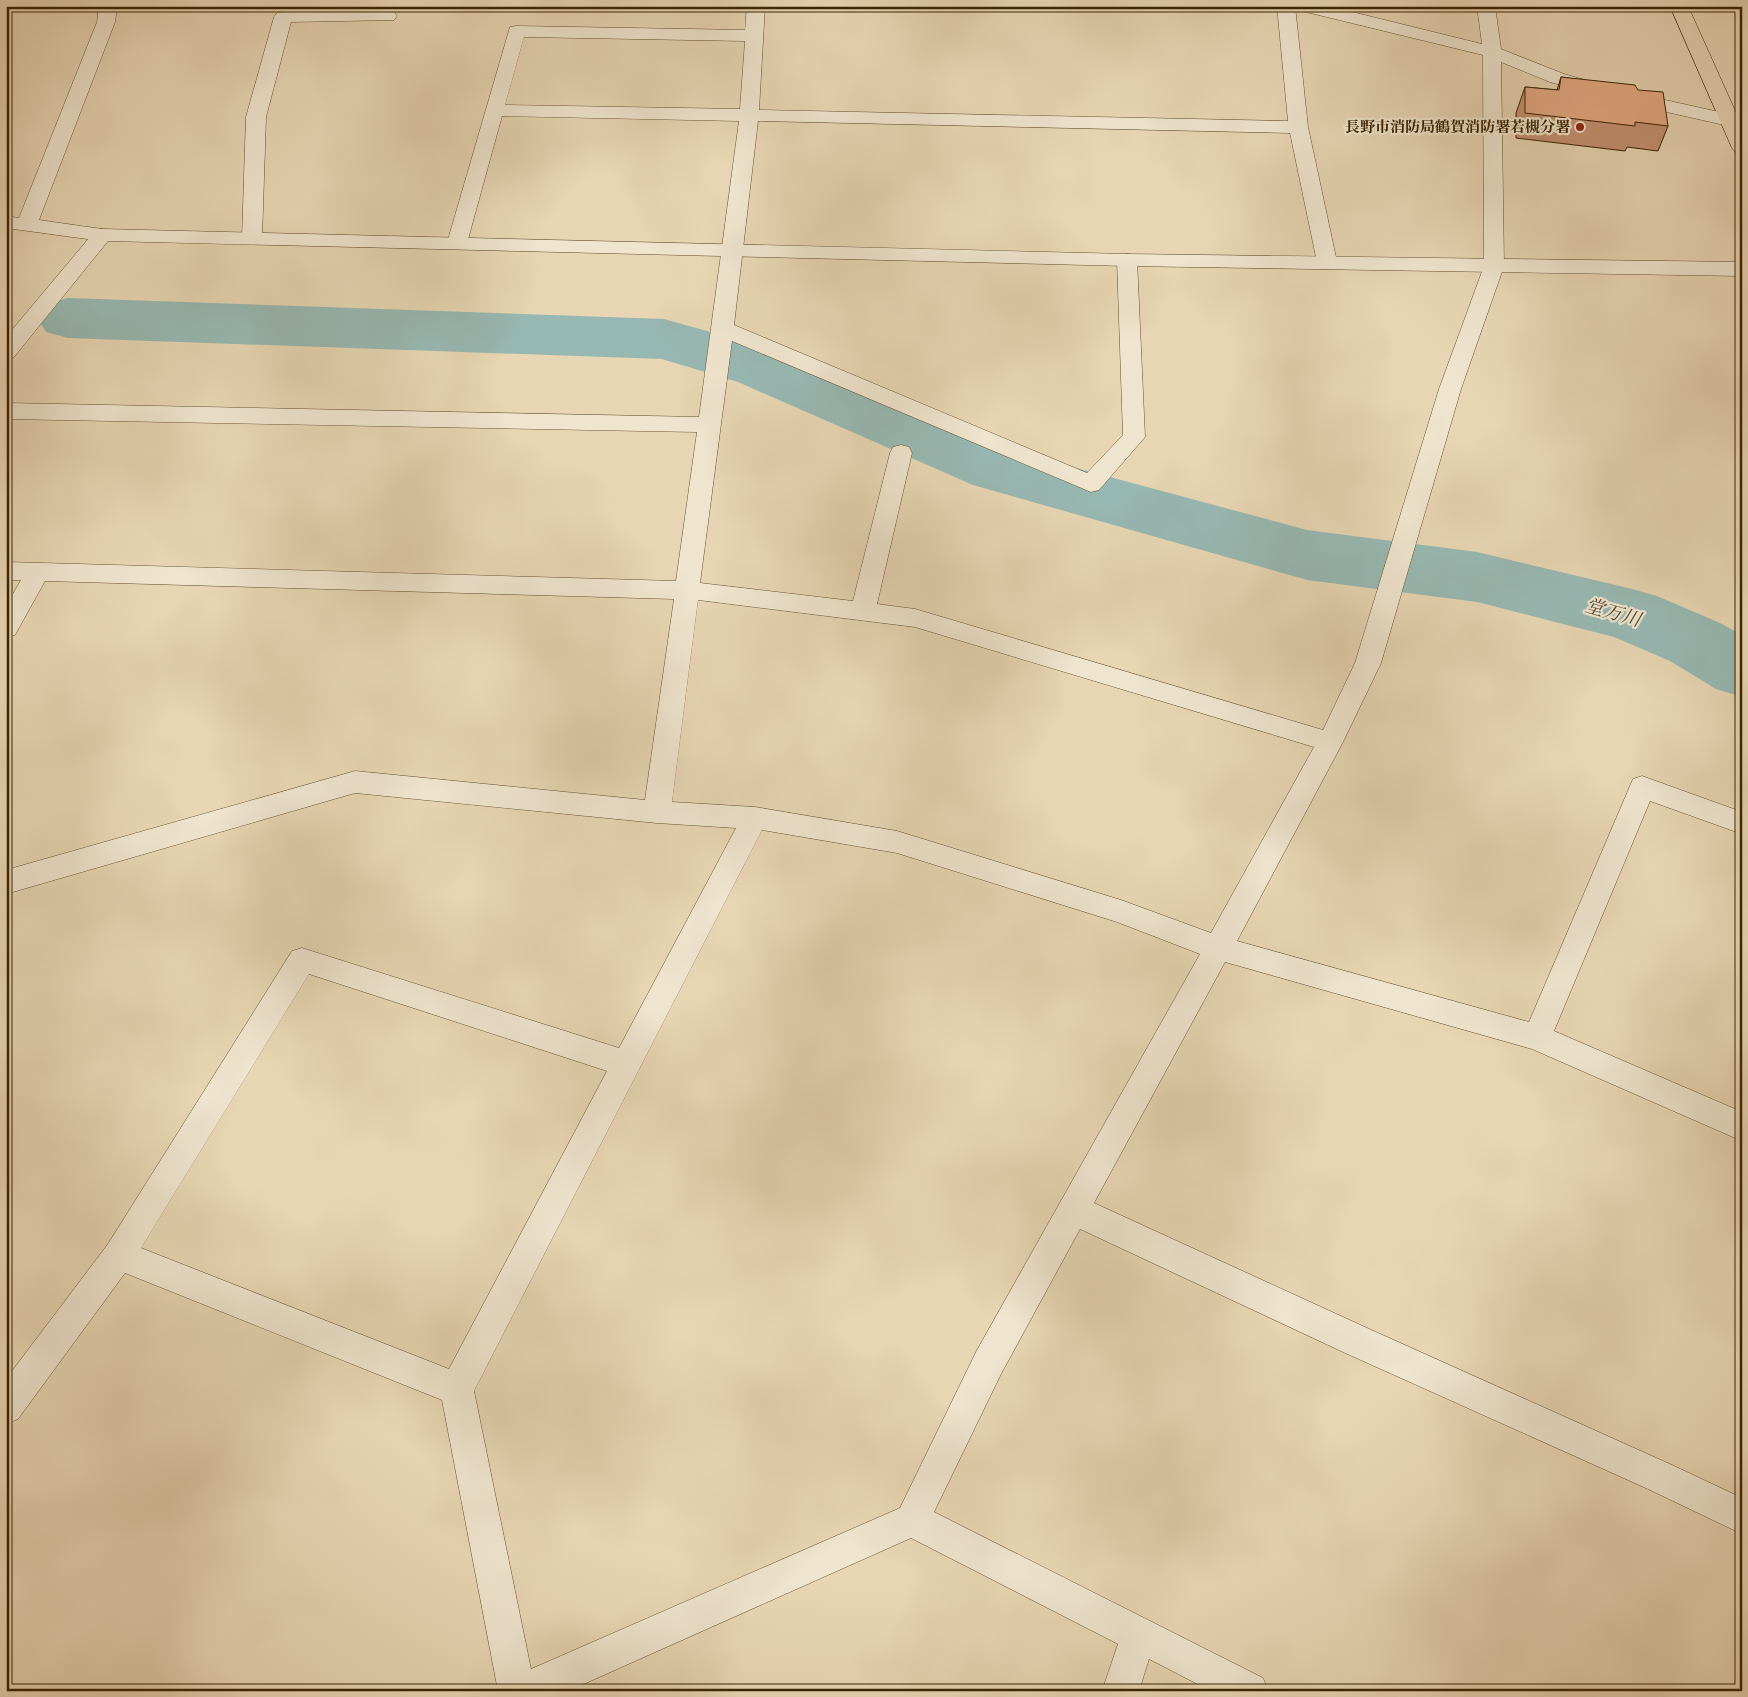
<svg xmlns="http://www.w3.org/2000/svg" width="1748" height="1697" font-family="'Sorts Mill Goudy','Noto Serif JP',serif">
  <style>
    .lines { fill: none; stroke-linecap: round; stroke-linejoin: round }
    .river { fill: #97b8b2; fill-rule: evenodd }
    .minor-casing { stroke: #66502e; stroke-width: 1 }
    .tertiary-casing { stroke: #66502e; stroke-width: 1 }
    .primary-casing { stroke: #3b2402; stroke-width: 1 }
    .minor { fill: #efe4ce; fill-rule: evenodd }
    .tertiary { fill: #efe4ce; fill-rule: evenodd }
    .primary { fill: #e7d5b3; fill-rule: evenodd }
    .wall { fill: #c39171; stroke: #3b2402 }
    .building { fill: #e3a983; stroke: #3b2402 }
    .poi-dot { fill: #8f2418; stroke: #efe4ce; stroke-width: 2 }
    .labels { text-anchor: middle; stroke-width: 4.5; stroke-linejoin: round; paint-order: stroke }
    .far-poi-label { font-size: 15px; font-weight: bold; fill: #3b2402; stroke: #efe4ce; text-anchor: end }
    .water-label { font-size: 19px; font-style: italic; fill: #52492e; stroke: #efe4ce }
  </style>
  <rect width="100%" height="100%" fill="#e7d5b3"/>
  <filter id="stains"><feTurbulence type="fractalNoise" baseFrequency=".004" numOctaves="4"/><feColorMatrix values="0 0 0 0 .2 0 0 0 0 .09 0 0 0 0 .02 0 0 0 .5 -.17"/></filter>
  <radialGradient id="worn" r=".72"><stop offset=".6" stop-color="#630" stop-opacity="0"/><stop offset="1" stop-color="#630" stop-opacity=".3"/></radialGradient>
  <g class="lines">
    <polygon class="river" points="68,298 664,319 782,352 1017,452 1307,530 1477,552 1632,589 1657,596 1720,623 1742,635 1742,697 1716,689 1670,661 1614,637 1477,602 1307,580 973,485 738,382 662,359 68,338 46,332 37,318 46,304"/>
    <defs>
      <g id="minor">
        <polygon points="99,6 117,6 115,22 39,220 102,229 109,231 112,235 109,239 102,241 6,228 6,216 19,218 97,22"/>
        <path d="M747 6H765L759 110 1288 121 1277 6H1295L1308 127 1337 262 1334 267 1327 268 1320 267 1317 262 1290 133 758 121 734 325 1087 473 1123 435 1117 260 1120 255 1127 254 1134 255 1137 260 1145 437 1099 490 1091 492 732 341 700 583 853 601 890 453 893 447 901 445 909 447 912 453 877 604 915 609 1323 730 1355 663 1439 389 1484 266 1483 55 1298 10 1295 6H1328L1482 44 1477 6H1495L1501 49 1564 74 1620 90 1742 117V129L1609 99 1550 82 1501 62 1504 266 1461 389 1381 663 1343 742 1237 941 1529 1022 1633 779 1642 776 1742 812V834L1650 801 1554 1031 1742 1112V1141L1532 1049 1225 962 1094 1203 1367 1328 1672 1465 1742 1498V1534L1648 1489 1343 1352 1080 1229 1001 1374 934 1512 1263 1678 1268 1691H1211L1149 1659 1139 1691H1102L1118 1644 911 1538 568 1691H498L442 1400 125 1273 18 1419 6 1424V1379L108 1244 292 951 302 948 619 1048 736 828 657 823 355 793 6 894V870L355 771 645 800 674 599 45 581 15 635 6 637V606L21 580H6V562L676 581 697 432 6 419V403L699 417 739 121 502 116 467 243 464 247 457 249 450 247 447 243 510 27 516 26 745 30ZM524 37 745 41 740 109 505 105ZM698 600 915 627 1314 747 1211 933 1121 900 897 831 755 807 672 802ZM762 830 897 853 1117 922 1200 954 977 1350 900 1508 531 1669 474 1391ZM309 974 607 1071 449 1369 141 1248Z"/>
        <polygon points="388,11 394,12 397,16 394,20 291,22 266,117 262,238 259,242 252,244 245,242 242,238 246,117 274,17 277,13 283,12"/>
      </g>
      <polygon id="tertiary" points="102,229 1127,254 1742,262 1742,276 1127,266 108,241 14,357 6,359 6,337 95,231"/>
      <polygon id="primary" points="1670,6 1688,6 1742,126 1742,154 1735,152 1732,148"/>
    </defs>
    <use href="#minor" class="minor-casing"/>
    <use href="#tertiary" class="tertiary-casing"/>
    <use href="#primary" class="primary-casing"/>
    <use href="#minor" class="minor"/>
    <use href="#tertiary" class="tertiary"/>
    <use href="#primary" class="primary"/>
  </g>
  <polygon class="wall" points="1561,77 1638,90 1668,126 1658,151 1627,147 1625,151 1516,138 1516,113 1525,87 1557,90"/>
  <polygon class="building" points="1561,77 1635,85 1638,90 1663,92 1668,126 1635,122 1635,126 1525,113 1525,87 1559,90"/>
  <circle class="poi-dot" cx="1580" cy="127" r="5"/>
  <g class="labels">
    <g class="far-poi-label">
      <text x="1570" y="132">長野市消防局鶴賀消防署若槻分署</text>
    </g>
    <g class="water-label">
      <text transform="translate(1613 612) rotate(16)" y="7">堂万川</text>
    </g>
  </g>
  <rect width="1748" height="1697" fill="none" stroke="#e7d5b3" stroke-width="25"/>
  <rect x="8" y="8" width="1733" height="1682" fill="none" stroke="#3b2402" stroke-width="2.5"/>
  <rect x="12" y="12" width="1723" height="1672" fill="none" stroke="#3b2402"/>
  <rect width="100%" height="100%" filter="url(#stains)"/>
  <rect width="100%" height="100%" fill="url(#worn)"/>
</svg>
